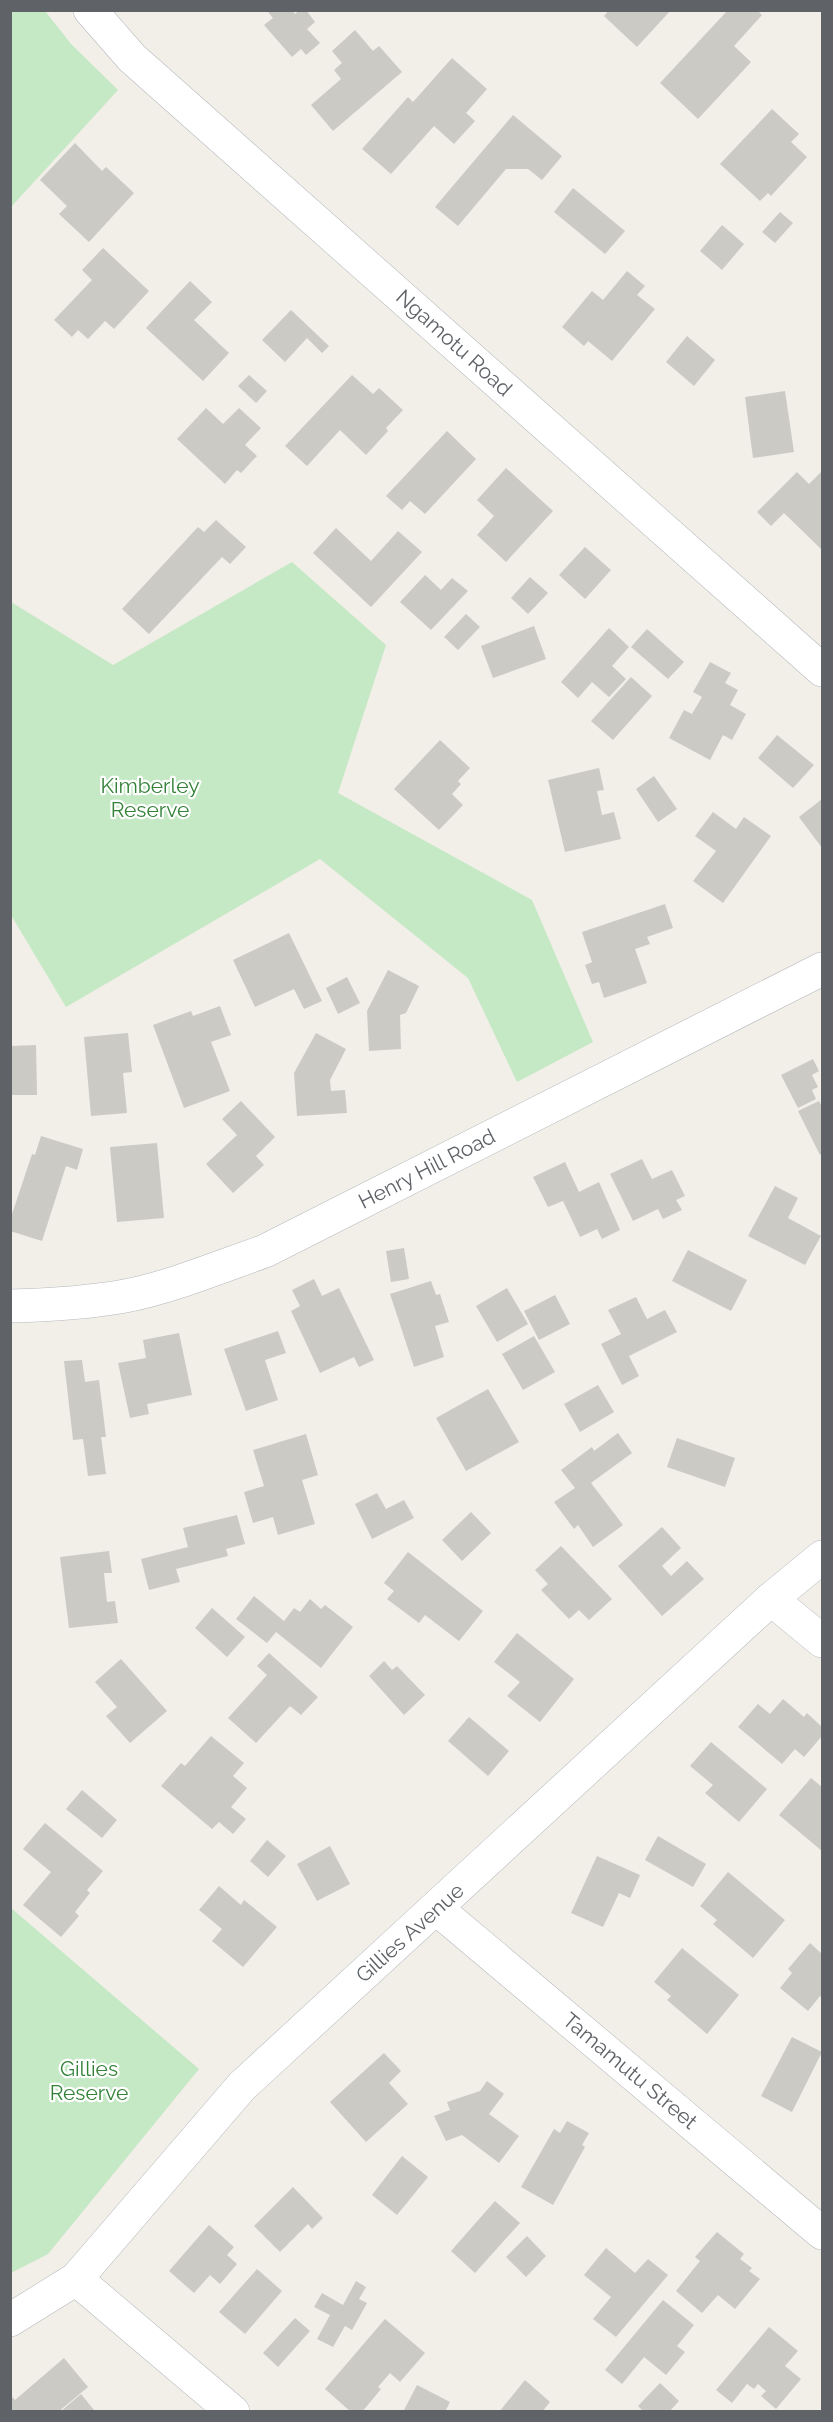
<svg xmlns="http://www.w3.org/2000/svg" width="833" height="2422" font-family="Raleway,sans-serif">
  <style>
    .green { fill: #c5e8c5 }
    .building { fill: #cccac5 }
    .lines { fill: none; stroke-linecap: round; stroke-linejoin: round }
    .minor-casing { stroke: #b5b8bc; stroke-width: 34 }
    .minor { stroke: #fff; stroke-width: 33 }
    .labels { text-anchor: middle; stroke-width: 4.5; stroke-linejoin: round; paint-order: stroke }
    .street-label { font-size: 21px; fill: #5f6368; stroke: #fff }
    .park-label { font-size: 21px; fill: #348238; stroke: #fff }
  </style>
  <rect width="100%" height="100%" fill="#f1efe8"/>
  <g class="green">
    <polygon points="11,10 45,11 71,44 118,90 11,207"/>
    <polygon points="292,562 386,645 338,793 532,900 593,1042 517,1082 468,978 320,859 66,1007 11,915 11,602 113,665"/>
    <polygon points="11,1908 199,2069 48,2254 11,2273"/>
  </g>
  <g class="building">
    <polygon points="270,10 292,10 295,14 300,10 306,10 315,22 307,29 320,43 306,55 301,49 292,57 264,25 273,18 268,12"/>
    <polygon points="609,10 671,10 637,47 604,16"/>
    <polygon points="728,10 757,10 762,15 734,46 751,62 698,119 660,83"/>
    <polygon points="355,30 373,51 379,46 402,72 333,131 311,105 341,79 334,70 342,63 332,51"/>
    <polygon points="452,58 487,89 466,113 475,121 454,144 434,126 391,174 362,149 408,97 413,102"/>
    <polygon points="772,109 799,134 791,142 807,157 771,196 768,193 760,201 720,164"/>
    <polygon points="513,115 562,156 542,180 528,169 506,169 458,226 435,207"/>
    <polygon points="75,143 102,171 106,167 134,193 89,242 59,214 67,206 40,180"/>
    <polygon points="573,188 625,231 605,254 554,212"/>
    <polygon points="780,212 793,223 775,243 762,232"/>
    <polygon points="722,225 744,244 722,270 700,251"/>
    <polygon points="103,248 149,291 114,329 105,321 88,339 78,330 72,337 54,320 92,280 82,270"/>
    <polygon points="627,271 645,286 637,295 655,309 612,361 588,341 584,346 562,327 592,291 603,300"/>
    <polygon points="190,281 212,302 194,320 229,353 203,381 146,328"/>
    <polygon points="291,310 329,346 322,353 307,338 285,362 262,340"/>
    <polygon points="687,336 715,360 694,386 666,362"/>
    <polygon points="249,375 267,391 256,403 238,386"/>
    <polygon points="352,375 373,394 379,388 403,410 386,428 388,431 366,455 340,430 307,466 285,446"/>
    <polygon points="785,391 794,452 753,458 745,397"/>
    <polygon points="206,408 223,424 239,408 261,428 245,445 257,456 241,473 237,470 225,484 177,439"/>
    <polygon points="447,431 476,459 425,514 410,501 402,510 386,496"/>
    <polygon points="506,468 553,511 506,562 477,535 494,516 477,500"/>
    <polygon points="822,471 822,547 821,549 784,513 771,526 757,512 797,472 809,484"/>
    <polygon points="216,520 246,547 230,564 222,557 149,634 122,609 198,527 204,532"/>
    <polygon points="336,528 371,561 398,531 422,552 371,607 313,553"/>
    <polygon points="585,547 611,570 585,599 559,575"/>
    <polygon points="425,575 441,590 452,578 468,591 431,630 400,602"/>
    <polygon points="530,577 548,593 528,614 511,598"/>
    <polygon points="466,614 480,627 458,650 444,637"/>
    <polygon points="534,626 546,659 493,678 481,646"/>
    <polygon points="609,628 629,647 612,666 626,679 609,697 592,682 578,698 561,682"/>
    <polygon points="647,629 684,662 668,679 631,647"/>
    <polygon points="710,662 731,673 725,683 738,690 730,705 746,714 732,740 723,735 710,760 669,738 684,710 692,714 702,697 693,692"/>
    <polygon points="631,677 652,696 613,740 591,721"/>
    <polygon points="777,735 814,765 793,788 758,758"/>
    <polygon points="440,740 470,768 458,781 461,784 452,794 463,805 439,830 394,789"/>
    <polygon points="599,768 604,790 597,791 602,815 614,812 621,839 565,852 548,780"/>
    <polygon points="654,776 677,809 658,822 636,789"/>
    <polygon points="822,799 822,848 799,817"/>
    <polygon points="713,812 736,829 744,817 771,836 723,903 693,881 716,851 695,836"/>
    <polygon points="665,904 673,928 647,937 650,944 635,949 647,983 604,998 599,982 592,984 585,965 592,962 582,932"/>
    <polygon points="289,933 322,1001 304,1009 294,989 255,1007 233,960"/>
    <polygon points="388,970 419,986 406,1013 400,1015 401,1049 369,1051 367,1011"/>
    <polygon points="347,977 360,1003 338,1014 326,988"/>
    <polygon points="220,1006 231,1035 211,1042 230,1091 184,1108 153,1025 191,1011 193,1016"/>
    <polygon points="128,1033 132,1072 123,1073 127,1113 91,1116 84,1037"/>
    <polygon points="316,1033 346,1049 330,1080 331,1091 345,1090 347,1113 297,1116 294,1073"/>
    <polygon points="36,1045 37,1095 10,1095 10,1046"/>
    <polygon points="813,1059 819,1071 812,1075 818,1087 812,1090 816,1099 798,1108 781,1075"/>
    <polygon points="241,1101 275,1137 256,1156 264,1165 233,1193 206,1164 237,1135 222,1119"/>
    <polygon points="819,1101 822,1107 822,1153 820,1155 798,1111"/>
    <polygon points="41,1136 83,1149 77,1170 66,1166 42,1241 10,1231 10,1220 32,1154 35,1155"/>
    <polygon points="157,1143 164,1218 117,1222 110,1147"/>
    <polygon points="642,1159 652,1179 672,1170 685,1196 676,1200 682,1210 663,1219 658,1209 633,1221 610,1174"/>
    <polygon points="565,1162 579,1192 599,1182 620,1230 602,1239 597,1229 580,1237 563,1201 548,1207 533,1177"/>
    <polygon points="775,1186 798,1198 788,1218 821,1236 805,1265 748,1236"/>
    <polygon points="404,1248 409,1279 391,1282 386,1251"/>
    <polygon points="688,1250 747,1280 731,1311 672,1281"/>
    <polygon points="314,1279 322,1296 339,1288 374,1360 359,1367 354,1357 320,1373 291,1311 300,1306 292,1290"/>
    <polygon points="431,1281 436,1295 440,1294 449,1322 435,1326 444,1357 414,1367 390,1294"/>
    <polygon points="507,1288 528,1324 497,1342 476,1306"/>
    <polygon points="555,1295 570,1324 539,1340 524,1311"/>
    <polygon points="636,1297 647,1319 665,1310 677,1332 629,1356 639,1376 622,1385 601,1344 621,1334 608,1310"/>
    <polygon points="278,1331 286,1353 265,1360 278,1400 246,1411 224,1349"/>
    <polygon points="179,1333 192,1395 147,1404 149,1414 130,1418 118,1363 146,1358 143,1340"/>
    <polygon points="534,1336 555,1372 523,1390 502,1354"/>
    <polygon points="82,1360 85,1382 99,1380 106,1437 101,1437 106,1474 88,1476 83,1439 73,1440 64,1361"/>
    <polygon points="598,1385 614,1412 580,1432 564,1404"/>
    <polygon points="488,1389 519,1442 466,1471 436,1418"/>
    <polygon points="618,1433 632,1453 591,1483 623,1525 593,1547 578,1525 574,1529 554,1502 575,1488 561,1470 592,1447 594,1451"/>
    <polygon points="306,1434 318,1475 302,1480 315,1524 278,1535 273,1517 253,1523 244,1492 264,1486 253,1450"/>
    <polygon points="677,1438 735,1458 725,1487 667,1467"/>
    <polygon points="377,1493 386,1509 404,1500 414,1518 372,1539 355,1504"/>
    <polygon points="471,1512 491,1533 462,1561 442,1540"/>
    <polygon points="237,1515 245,1544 226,1549 228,1556 176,1569 180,1582 149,1590 141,1559 188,1547 183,1528"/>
    <polygon points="662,1527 681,1548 662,1566 671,1576 687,1561 704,1579 662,1616 618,1566"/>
    <polygon points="561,1546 612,1599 589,1620 579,1610 569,1619 541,1590 548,1584 535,1570"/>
    <polygon points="109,1551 112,1573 104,1573 107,1602 115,1601 118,1623 69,1628 60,1557"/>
    <polygon points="408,1552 483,1611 459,1641 425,1615 419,1623 387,1599 394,1591 384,1583"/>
    <polygon points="254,1596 284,1621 294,1608 300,1612 310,1599 321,1609 325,1605 353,1627 321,1668 276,1632 267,1643 236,1619"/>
    <polygon points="212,1608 245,1637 227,1657 195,1628"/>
    <polygon points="517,1633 574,1679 540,1722 507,1696 520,1682 494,1662"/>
    <polygon points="269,1653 318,1697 301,1715 290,1706 256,1743 228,1718 267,1675 257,1666"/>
    <polygon points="121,1659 167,1711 130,1743 106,1716 117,1707 95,1682"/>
    <polygon points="384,1661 392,1670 397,1666 425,1695 404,1715 369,1676"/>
    <polygon points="783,1699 804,1717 807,1713 822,1727 822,1736 804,1757 795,1749 782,1764 738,1727 758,1704 770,1714"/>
    <polygon points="469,1717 509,1751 488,1776 448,1741"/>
    <polygon points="211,1736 244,1763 233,1776 247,1788 231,1807 246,1819 233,1834 219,1822 212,1829 161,1786 181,1763 185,1766"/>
    <polygon points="711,1742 767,1789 739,1822 705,1793 713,1785 690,1766"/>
    <polygon points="811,1778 822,1787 822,1851 779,1815"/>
    <polygon points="82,1790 117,1820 102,1838 66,1809"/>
    <polygon points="45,1823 103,1871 87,1890 90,1893 75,1912 79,1916 61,1937 23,1905 51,1872 23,1849"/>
    <polygon points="658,1836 706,1864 693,1887 645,1860"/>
    <polygon points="267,1840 286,1856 268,1877 250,1861"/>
    <polygon points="330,1846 350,1884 317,1901 297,1864"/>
    <polygon points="597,1856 640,1875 630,1898 619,1893 603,1927 571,1913"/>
    <polygon points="728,1872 785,1920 753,1958 713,1924 717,1920 700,1906"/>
    <polygon points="219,1886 241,1905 244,1900 277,1927 243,1967 212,1941 222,1929 199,1910"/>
    <polygon points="810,1943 822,1954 822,1998 820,1996 808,2011 780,1988 792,1973 788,1969"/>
    <polygon points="682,1948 739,1995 707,2034 667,2000 671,1996 654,1982"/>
    <polygon points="792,2037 822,2052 792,2112 761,2096"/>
    <polygon points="384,2053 401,2071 389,2083 408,2104 366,2142 330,2102"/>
    <polygon points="487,2081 504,2094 489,2114 519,2136 499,2163 462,2135 446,2141 434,2116 450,2110 447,2102 480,2091"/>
    <polygon points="567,2121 589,2133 582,2145 585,2147 553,2205 521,2187 554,2129 560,2133"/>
    <polygon points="402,2156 428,2177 397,2215 372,2195"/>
    <polygon points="293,2187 323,2218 312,2229 308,2224 280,2252 254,2226"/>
    <polygon points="495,2201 520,2223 475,2273 451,2251"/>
    <polygon points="209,2225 234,2247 227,2255 237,2264 220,2284 210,2275 194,2293 169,2271"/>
    <polygon points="717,2232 744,2254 740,2259 752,2268 749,2271 760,2279 735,2309 718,2295 702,2313 676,2291 700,2261 695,2257"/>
    <polygon points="527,2236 546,2256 526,2277 506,2257"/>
    <polygon points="606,2248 635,2273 648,2259 668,2275 616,2337 593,2319 611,2297 584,2275"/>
    <polygon points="257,2269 282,2291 245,2334 219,2312"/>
    <polygon points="356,2281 366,2287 359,2299 367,2303 352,2330 345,2326 333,2347 317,2339 330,2315 314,2307 322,2293 343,2305"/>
    <polygon points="663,2300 694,2325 677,2346 685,2352 666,2375 644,2357 622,2384 605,2370"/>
    <polygon points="295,2318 310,2331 278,2367 263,2353"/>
    <polygon points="385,2319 425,2353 400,2382 390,2373 378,2387 381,2389 362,2412 351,2412 325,2389"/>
    <polygon points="769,2327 798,2351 785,2366 801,2379 776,2409 761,2396 766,2391 758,2384 754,2389 747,2384 732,2403 716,2390"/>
    <polygon points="64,2358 88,2387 58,2412 10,2412 10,2395 15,2400"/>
    <polygon points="525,2380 550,2402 542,2412 499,2412"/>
    <polygon points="660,2383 679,2401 669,2412 644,2412 638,2406"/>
    <polygon points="417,2385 450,2402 445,2412 403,2412"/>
    <polygon points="81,2394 94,2410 60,2412"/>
  </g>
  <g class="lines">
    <defs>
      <g id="minor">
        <polyline points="90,10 132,58 822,670"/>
        <path d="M10 1306C49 1305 87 1303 125 1296 169 1288 222 1266 265 1251L822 969"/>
        <polyline points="771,1599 822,1641"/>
        <polyline points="437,1909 822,2233"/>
        <polyline points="76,2279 233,2412"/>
        <polyline points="10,2320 76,2279 242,2086 771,1599 822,1557"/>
      </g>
    </defs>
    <use href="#minor" class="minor-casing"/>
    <use href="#minor" class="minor"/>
  </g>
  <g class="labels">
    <g class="street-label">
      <text transform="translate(454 343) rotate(42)" y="7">Ngamotu Road</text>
      <text transform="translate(427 1169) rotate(-27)" y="7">Henry Hill Road</text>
      <text transform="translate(410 1933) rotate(-42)" y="7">Gillies Avenue</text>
      <text transform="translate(630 2071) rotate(40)" y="7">Tamamutu Street</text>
    </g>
    <g class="park-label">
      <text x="150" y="793">Kimberley<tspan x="150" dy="24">Reserve</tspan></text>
      <text x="89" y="2076">Gillies<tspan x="89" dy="24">Reserve</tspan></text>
    </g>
  </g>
  <rect width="833" height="2422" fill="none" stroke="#5f6368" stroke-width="24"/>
</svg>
